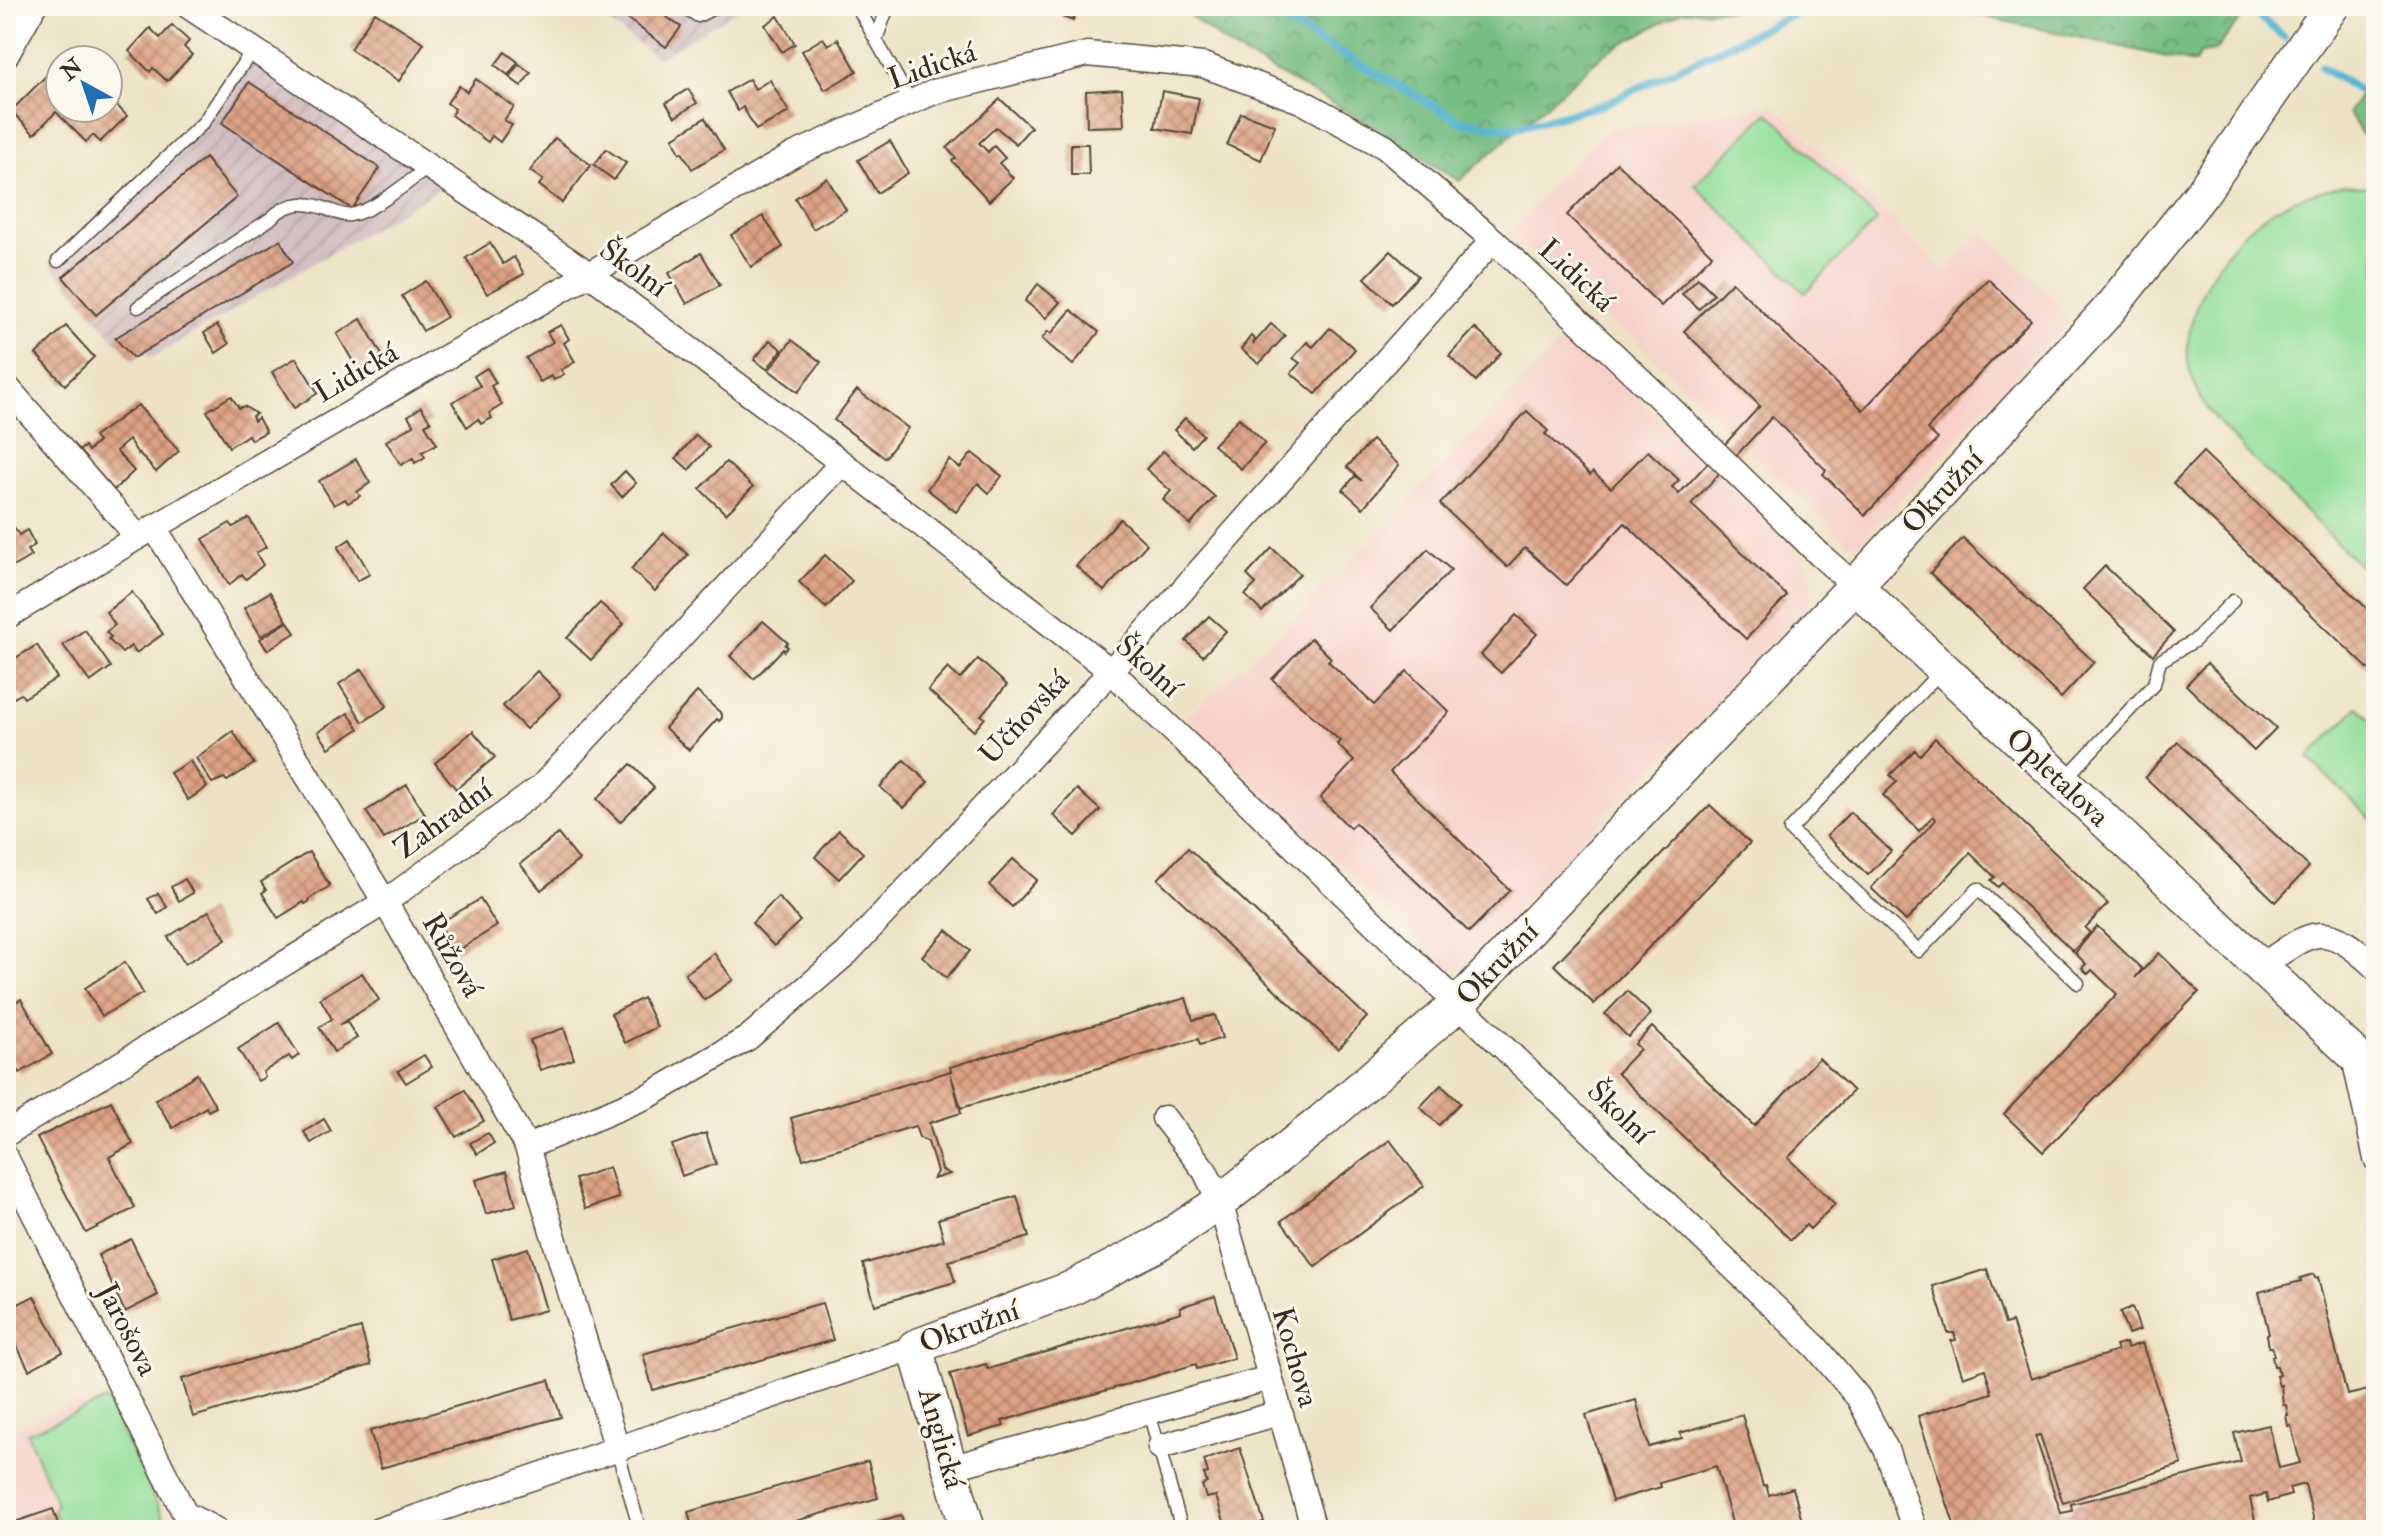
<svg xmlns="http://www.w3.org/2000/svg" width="2382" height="1536" font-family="'IM FELL Double Pica',serif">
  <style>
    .built { fill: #f7d1c9 }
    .industrial { fill: url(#industrial-furrows) }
    .grass { fill: #94e09c; stroke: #68855d; stroke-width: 2 }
    .forest { fill: url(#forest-crowns); stroke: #597451; stroke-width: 2 }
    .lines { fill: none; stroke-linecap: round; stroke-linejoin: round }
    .stream { stroke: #56b5d5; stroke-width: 8 }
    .building { fill: url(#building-cross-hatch) }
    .lane-casing { stroke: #564637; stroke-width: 15 }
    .street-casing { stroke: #564637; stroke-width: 27 }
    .secondary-casing { stroke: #564637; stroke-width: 37 }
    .lane { stroke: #fff; stroke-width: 12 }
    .street { stroke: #fff; stroke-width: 24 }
    .secondary { stroke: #fff; stroke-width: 34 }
    .labels { text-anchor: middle; stroke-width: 6; stroke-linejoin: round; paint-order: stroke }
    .street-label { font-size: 30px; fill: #3b2a1e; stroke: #fbf7ec }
  </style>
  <defs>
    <pattern id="industrial-furrows" width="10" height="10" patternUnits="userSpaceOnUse" patternTransform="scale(2)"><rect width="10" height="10" fill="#d2bfc1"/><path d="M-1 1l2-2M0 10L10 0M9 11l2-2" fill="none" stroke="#b5a4a5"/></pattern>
    <pattern id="forest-crowns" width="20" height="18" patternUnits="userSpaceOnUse" patternTransform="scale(2)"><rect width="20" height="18" fill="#77be84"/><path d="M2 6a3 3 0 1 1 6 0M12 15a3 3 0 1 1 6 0" fill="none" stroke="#639b6b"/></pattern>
    <pattern id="building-cross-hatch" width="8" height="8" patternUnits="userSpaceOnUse" patternTransform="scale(2)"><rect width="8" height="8" fill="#dda283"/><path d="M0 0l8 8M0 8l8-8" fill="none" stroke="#b4846b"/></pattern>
  </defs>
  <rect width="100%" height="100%" fill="#fbf7ec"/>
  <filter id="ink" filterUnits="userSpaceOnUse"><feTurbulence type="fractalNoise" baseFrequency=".0125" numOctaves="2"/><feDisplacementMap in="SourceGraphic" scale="16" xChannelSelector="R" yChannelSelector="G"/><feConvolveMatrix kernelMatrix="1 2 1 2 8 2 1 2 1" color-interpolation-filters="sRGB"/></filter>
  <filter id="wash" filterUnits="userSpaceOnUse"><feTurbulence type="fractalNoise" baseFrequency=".006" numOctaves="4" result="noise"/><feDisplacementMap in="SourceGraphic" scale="32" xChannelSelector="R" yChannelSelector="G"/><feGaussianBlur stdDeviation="1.8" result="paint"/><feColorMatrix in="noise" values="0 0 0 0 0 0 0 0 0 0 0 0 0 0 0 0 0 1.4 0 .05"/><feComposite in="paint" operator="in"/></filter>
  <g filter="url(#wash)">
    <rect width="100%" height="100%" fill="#ede3c4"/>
    <g class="built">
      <polygon points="1774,105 1945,273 1984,232 2052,297 2068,323 1971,421 1963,434 1860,543 1849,544 1628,333 1614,329 1510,231 1593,142 1611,130"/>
      <polygon points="1565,337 1580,344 1803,556 1812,581 1809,608 1628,793 1462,970 1450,970 1187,717 1287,627"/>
      <polygon points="80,1400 143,1530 6,1530 6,1433"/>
    </g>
    <g class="industrial">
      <polygon points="593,6 745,6 658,58 611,24"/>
      <polygon points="244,55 443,187 150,359 147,352 133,361 49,262 194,124"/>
    </g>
    <g class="grass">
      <polygon points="1768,112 1877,220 1805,293 1695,185"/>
      <path d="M2345 185 2376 188V582C2338 544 2301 507 2263 469 2245 451 2210 418 2199 395 2195 387 2191 375 2189 367 2183 335 2198 294 2216 268 2251 215 2285 198 2345 185Z"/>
      <polygon points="2358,707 2376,724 2376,824 2308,758"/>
      <polygon points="106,1400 170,1530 60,1530 53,1509 57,1505 27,1433"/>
    </g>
    <g class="forest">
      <polygon points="1178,6 1863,6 1682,11 1605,53 1459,181 1354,115 1231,48"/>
      <polygon points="1936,6 2251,6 2215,51 2200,53 2195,63"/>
      <polygon points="2376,40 2376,149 2368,144 2348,112 2360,95"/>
    </g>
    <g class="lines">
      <g class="stream">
        <polyline points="1258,6 1462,122 1514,128 1602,105 1811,6"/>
        <polyline points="2219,6 2256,14 2284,37"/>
        <polyline points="2321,67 2376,101"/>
      </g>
    </g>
    <g id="blocks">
      <g class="building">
        <polygon points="610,6 651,6 681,27 666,47"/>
        <polygon points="1034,6 1078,6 1077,10 1067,11 1075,14 1073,21 1062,17 1064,12 1052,13"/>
        <polygon points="375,12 424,43 399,81 350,49"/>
        <polygon points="778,16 795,44 782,52 765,25"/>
        <polygon points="172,25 189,41 184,47 192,55 167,81 153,68 150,72 129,51 150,28 160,38"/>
        <polygon points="823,38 828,45 838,39 857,71 825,90 802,51"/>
        <polygon points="505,52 518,62 508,75 495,65"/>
        <polygon points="519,64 531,73 521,86 509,77"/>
        <polygon points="46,76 60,91 60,108 108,108 108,96 127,116 100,142 93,135 86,142 56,112 34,134 11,111"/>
        <polygon points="476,79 514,107 504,120 512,125 500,142 492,136 488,142 451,115 455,109 447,103 459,86 467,92"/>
        <polygon points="749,79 755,89 770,80 789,112 756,130 743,107 738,111 727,92"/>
        <polygon points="249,82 380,168 352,209 222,123"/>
        <polygon points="688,89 697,103 675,117 666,103"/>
        <polygon points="1122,89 1124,126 1087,127 1086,91"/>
        <polygon points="1162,91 1199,98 1192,134 1155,128"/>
        <polygon points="1000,99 1031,127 1016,144 996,127 979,143 988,152 994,146 1005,158 999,163 1013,178 989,201 952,161 956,158 947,148"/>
        <polygon points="1241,113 1275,125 1261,160 1227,145"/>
        <polygon points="705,118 724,150 692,169 682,152 680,153 673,138"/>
        <polygon points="555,138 591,165 562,203 539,185 543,180 530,171"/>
        <polygon points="890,141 908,173 877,193 858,160"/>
        <polygon points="1071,144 1088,144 1089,175 1071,175"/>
        <polygon points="606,149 626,163 614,180 594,165"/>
        <polygon points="205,158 237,197 96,315 63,277"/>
        <polygon points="1617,163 1712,255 1661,306 1567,215"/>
        <polygon points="827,178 846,210 813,229 795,198"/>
        <polygon points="763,216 783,247 751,267 731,235"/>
        <polygon points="280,240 293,262 237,296 133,358 115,338"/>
        <polygon points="490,243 503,264 514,257 524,274 487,294 466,258"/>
        <polygon points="1391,251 1418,276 1392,304 1365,278"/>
        <polygon points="701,253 720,285 687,304 669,273"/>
        <polygon points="1698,278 1714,294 1699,309 1682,294"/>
        <polygon points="1988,279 2031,320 1927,429 1938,439 1865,515 1823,474 1826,470 1772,417 1691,504 1787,596 1746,639 1625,523 1566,585 1525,548 1507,567 1440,504 1527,411 1548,431 1545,434 1590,475 1593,472 1611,488 1648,451 1679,480 1672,487 1679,494 1760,406 1684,331 1732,282 1863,410"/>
        <polygon points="426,281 447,317 423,331 402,296"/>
        <polygon points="1038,284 1060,302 1046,318 1025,301"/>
        <polygon points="1071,310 1099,332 1073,365 1042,339 1048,331 1051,334"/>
        <polygon points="361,319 382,355 358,370 337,334"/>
        <polygon points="1271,324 1285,336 1259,364 1241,349 1251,336 1255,340 1253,344"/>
        <polygon points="217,325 229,344 216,353 204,333"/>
        <polygon points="561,325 569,339 564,343 575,362 561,370 564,374 554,380 551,376 540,382 526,358 553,342 547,332"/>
        <polygon points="66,326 94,357 65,385 36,354"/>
        <polygon points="1330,328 1355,349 1316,394 1291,373 1300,363 1293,358 1307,342 1313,347"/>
        <polygon points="1475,328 1501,353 1476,381 1449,356"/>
        <polygon points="770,340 782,350 767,369 754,360"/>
        <polygon points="792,340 821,362 798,392 769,370"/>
        <polygon points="296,358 318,393 294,408 272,372"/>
        <polygon points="487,368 496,383 491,386 502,405 489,413 492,418 481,424 478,419 467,427 452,402 480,386 474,376"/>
        <polygon points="857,390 908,428 885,458 834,420"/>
        <polygon points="231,396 239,408 244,406 256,414 252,416 254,421 258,418 266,432 251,440 248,435 229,447 207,411"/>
        <polygon points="138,405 179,451 156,472 139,453 138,454 129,440 116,451 134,471 114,490 79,451 85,446 88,451 98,442 94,437"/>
        <polygon points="421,407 431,422 425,425 437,444 422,452 425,457 415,463 413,458 401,465 386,441 414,425 408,416"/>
        <polygon points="1185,418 1203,435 1192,447 1174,430"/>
        <polygon points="1239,418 1265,443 1241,469 1213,445"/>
        <polygon points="696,435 709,447 689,470 676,458"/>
        <polygon points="1372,440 1399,465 1363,508 1343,490 1355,476 1362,481 1347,467"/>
        <polygon points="1163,451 1215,497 1190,525 1163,500 1171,491 1146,469"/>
        <polygon points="2203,452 2376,617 2376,676 2173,483"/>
        <polygon points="972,453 1002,476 989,493 978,483 956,512 927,489 949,460 960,468"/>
        <polygon points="356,459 370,483 357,492 360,496 348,503 345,499 334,505 319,481"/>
        <polygon points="726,462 753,487 726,514 700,489"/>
        <polygon points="625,471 636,483 622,497 611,485"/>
        <polygon points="249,518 266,547 256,553 263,565 246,579 242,574 229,585 203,539 230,523 233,527"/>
        <polygon points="1120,519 1147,544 1104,591 1076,566"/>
        <polygon points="12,524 19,535 27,530 35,545 27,550 31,556 6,571 6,528"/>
        <polygon points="664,533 688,555 655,591 631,569"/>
        <polygon points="1963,538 2094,662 2061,698 1930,573"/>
        <polygon points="350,539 370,574 357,581 338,547"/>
        <polygon points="1272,548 1300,574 1262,612 1245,595 1256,584 1247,575"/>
        <polygon points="1428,549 1451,570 1393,630 1370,608"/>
        <polygon points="825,555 852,581 826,608 799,582"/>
        <polygon points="2105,566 2174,632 2153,655 2083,589"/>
        <polygon points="132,592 163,634 136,653 131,646 122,653 108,639 111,637 106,632 115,625 106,612"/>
        <polygon points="270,592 287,621 261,636 244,608"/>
        <polygon points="600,603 624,624 591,660 567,638"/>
        <polygon points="1516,615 1537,634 1501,673 1481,655"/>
        <polygon points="1209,616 1226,631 1203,656 1186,641"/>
        <polygon points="763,621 788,643 785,645 788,647 784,651 783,649 754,679 730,656"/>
        <polygon points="288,622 295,633 267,650 260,639"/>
        <polygon points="85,630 111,667 90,682 63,645"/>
        <polygon points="1311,638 1331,658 1328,661 1374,705 1407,671 1449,712 1390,772 1510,890 1469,932 1355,823 1350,828 1320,798 1354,761 1337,744 1340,741 1272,679"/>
        <polygon points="37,645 57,678 24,698 21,694 14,698 6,685 6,675 9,673 6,664"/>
        <polygon points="978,659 1007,685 981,715 985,718 974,731 928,690 948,668 960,679"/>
        <polygon points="2207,663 2276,728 2254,751 2186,685"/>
        <polygon points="362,669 387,706 363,722 339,684"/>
        <polygon points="537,671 560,694 559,697 526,729 503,706"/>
        <polygon points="697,692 722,714 722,718 719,721 717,719 689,750 665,728"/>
        <polygon points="348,713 359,729 329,748 318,732"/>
        <polygon points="233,731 254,764 227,781 224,778 212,783 196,758"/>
        <polygon points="473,731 495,757 456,789 435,763"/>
        <polygon points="1935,738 2108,904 2085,928 2090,933 2073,951 2002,883 1998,887 1991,880 1995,877 1970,853 1906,921 1871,888 1936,820 1933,816 1919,831 1883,795 1897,782 1890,775 1915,750 1920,755"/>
        <polygon points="2178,742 2309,867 2276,902 2145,777"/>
        <polygon points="904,760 928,782 904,808 880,787"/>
        <polygon points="190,761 207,787 188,800 170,773"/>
        <polygon points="631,764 654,788 620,822 597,799"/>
        <polygon points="407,785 425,814 384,839 366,811"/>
        <polygon points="1077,789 1100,810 1076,836 1053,815"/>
        <polygon points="1710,805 1750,843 1594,1004 1554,965"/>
        <polygon points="1850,812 1891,851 1868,875 1827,836"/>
        <polygon points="839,830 863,853 839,879 815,857"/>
        <polygon points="558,834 579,860 541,890 520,864"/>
        <polygon points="1188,848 1367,1017 1338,1049 1158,879"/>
        <polygon points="309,852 330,886 309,899 310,901 305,904 304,902 278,918 262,893 266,890 261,882"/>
        <polygon points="1013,859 1037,880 1012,907 989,885"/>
        <polygon points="185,879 193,893 179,901 171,887"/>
        <polygon points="158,893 167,907 158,914 148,899"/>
        <polygon points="778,897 800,921 774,946 752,923"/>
        <polygon points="480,899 497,926 455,952 438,924"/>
        <polygon points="209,911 226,939 185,964 168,937"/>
        <polygon points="2097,926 2142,969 2135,978 2159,953 2199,992 2043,1152 2004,1114 2117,994 2092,970 2088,974 2082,968 2086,964 2075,953"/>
        <polygon points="947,930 970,951 946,978 922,956"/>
        <polygon points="714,953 733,980 704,1000 685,974"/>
        <polygon points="125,962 143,993 102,1016 85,988"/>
        <polygon points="362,973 379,1000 339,1025 347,1022 357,1038 334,1052 319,1027 332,1019 320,998"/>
        <polygon points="1627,991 1651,1014 1628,1037 1605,1014"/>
        <polygon points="643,998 657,1027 625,1043 611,1014"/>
        <polygon points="1186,998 1193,1020 1215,1015 1222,1038 1200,1045 1198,1039 961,1108 951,1075 961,1113 929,1123 942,1170 950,1174 933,1179 937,1172 928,1142 919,1137 915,1126 803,1159 791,1118 951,1071 950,1067"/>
        <polygon points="21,999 52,1054 20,1073 6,1049 6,1007"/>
        <polygon points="279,1023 299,1055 292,1060 289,1056 263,1072 265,1077 258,1081 238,1049"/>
        <polygon points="1652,1027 1754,1126 1819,1058 1853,1091 1788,1158 1835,1204 1810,1229 1806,1225 1791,1240 1617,1073 1640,1049 1635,1044"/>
        <polygon points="564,1028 574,1059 540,1070 530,1040"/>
        <polygon points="424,1055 432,1067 406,1083 398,1071"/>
        <polygon points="197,1074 216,1107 208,1111 206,1107 173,1128 155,1100"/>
        <polygon points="1441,1085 1460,1103 1439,1125 1420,1107"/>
        <polygon points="465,1090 484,1121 456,1137 438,1107"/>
        <polygon points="111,1101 133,1144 109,1157 135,1208 86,1233 37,1138"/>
        <polygon points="324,1119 331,1131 311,1143 304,1132"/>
        <polygon points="488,1133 494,1143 477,1154 470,1143"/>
        <polygon points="706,1133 716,1164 682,1176 672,1145"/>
        <polygon points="1390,1140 1424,1186 1315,1267 1281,1221"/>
        <polygon points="609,1167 619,1198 585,1209 575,1179"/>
        <polygon points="507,1171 516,1205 486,1214 476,1180"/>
        <polygon points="1017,1196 1029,1237 949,1261 955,1282 875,1305 863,1264 944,1240 938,1219"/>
        <polygon points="131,1239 158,1295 125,1312 98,1255"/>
        <polygon points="528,1248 546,1310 509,1320 492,1259"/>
        <polygon points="1987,1269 2005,1324 2012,1322 2031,1379 2117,1351 2115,1346 2126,1343 2127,1348 2142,1343 2182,1464 2063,1503 2040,1435 2035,1436 2061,1513 2072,1511 2071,1504 2241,1462 2234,1433 2269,1425 2279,1468 2300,1463 2291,1425 2288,1426 2286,1415 2288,1415 2286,1405 2283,1405 2281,1385 2279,1386 2276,1376 2279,1375 2277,1366 2274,1366 2272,1356 2274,1356 2272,1347 2269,1347 2267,1335 2269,1334 2259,1292 2301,1281 2300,1278 2314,1274 2315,1278 2318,1277 2347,1395 2369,1390 2376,1422 2376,1485 2369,1486 2376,1516 2376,1530 2316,1530 2305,1484 2289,1488 2291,1495 2268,1502 2266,1494 2250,1498 2255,1521 2216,1530 1956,1530 1918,1416 1992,1393 1985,1369 1963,1377 1951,1341 1956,1340 1954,1333 1948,1333 1933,1286"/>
        <polygon points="34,1296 63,1352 29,1370 6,1324 6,1310"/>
        <polygon points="1215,1296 1234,1358 1197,1369 1196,1364 1145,1379 1002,1421 1004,1426 968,1436 950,1374 986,1364 988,1369 1181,1312 1180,1307"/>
        <polygon points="822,1303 833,1340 653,1390 643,1354"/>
        <polygon points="2132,1307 2140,1330 2128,1334 2120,1312"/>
        <polygon points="361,1328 371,1365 193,1417 182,1379"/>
        <polygon points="549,1380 561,1417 381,1468 370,1431"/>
        <polygon points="1636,1400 1649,1447 1682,1438 1680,1433 1742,1415 1763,1486 1766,1485 1769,1495 1793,1488 1803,1525 1787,1530 1734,1530 1716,1466 1660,1483 1661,1487 1612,1501 1586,1415"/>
        <polygon points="1240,1448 1264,1522 1253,1525 1254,1530 1213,1530 1225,1525 1216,1496 1206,1498 1202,1485 1207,1483 1204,1474 1208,1473 1204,1460"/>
        <polygon points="868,1461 878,1498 763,1530 693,1530 688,1512"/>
        <polygon points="53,1509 60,1530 6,1530 6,1525"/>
        <polygon points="901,1515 906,1530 868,1530 866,1525"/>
      </g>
    </g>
  </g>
  <g filter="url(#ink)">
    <use href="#blocks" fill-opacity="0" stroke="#564637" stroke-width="2"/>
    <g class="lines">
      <defs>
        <g id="lane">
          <polyline points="683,6 698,16 717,6"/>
          <polyline points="857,6 876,40"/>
          <polyline points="888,6 876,40 911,103"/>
          <polyline points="58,261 203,123 253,49"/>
          <path d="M138 307 270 219C289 200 308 201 332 211 338 213 343 216 350 215 373 212 409 181 429 167"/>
          <polyline points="1941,671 1790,830 1919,951 1978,889 2078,983"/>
          <polyline points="2065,779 2154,684 2160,661 2194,641 2233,601"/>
          <polyline points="1149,1412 1182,1530"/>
          <polyline points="617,1449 640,1530"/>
        </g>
        <g id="street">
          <polyline points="188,6 588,273 842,463 1111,671 1816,1347 1858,1397 1886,1449 1915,1530"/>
          <polyline points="6,56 34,6"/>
          <polyline points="6,386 138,537"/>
          <polyline points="154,527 385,902 527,1147 617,1449"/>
          <polyline points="6,617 138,537 793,155 934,92 1087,54 1203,65 1301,101 1385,147 1493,240 1667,405 1820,555 1855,586"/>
          <path d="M2262 966C2314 929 2325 920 2376 968"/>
          <polyline points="2353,1053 2376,1159"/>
          <polyline points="1164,1118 1205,1171 1220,1202 1314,1530"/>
          <polyline points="6,1134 385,902 541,787 842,463"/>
          <polyline points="527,1147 650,1095 748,1038 847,953 1111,671 1493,240"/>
          <polyline points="6,1158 193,1530"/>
          <polyline points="1160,1447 1279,1413"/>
          <polyline points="950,1468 1269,1378"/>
          <polyline points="185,1514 216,1530"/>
          <polyline points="379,1530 915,1347"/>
        </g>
        <g id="secondary">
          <polyline points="1855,586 2376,1075"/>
          <polyline points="968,1530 915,1347 1070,1289 1156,1245 1220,1202 1322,1121 1459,1003 1855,586 2107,312 2202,193 2332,6"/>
        </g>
      </defs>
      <use href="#lane" class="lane-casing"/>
      <use href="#street" class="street-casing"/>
      <use href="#secondary" class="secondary-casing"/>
      <use href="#lane" class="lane"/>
      <use href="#street" class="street"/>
      <use href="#secondary" class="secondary"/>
    </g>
  </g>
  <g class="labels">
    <g class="street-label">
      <text transform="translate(932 65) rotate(-19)" y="10">Lidická</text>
      <text transform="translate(634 268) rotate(36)" y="10">Školní</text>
      <text transform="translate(1577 275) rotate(43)" y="10">Lidická</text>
      <text transform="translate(356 372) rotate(-30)" y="10">Lidická</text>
      <text transform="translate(1942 491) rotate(-47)" y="10">Okružní</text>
      <text transform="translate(1149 666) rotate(42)" y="10">Školní</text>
      <text transform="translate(1024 717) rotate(-47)" y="10">Učňovská</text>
      <text transform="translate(2058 777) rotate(43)" y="10">Opletalova</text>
      <text transform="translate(443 819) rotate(-36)" y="10">Zahradní</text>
      <text transform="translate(453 955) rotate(60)" y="10">Růžová</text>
      <text transform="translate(1497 963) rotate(-46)" y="10">Okružní</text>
      <text transform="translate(1620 1112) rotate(44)" y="10">Školní</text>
      <text transform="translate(969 1326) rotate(-20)" y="10">Okružní</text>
      <text transform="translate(128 1329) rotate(63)" y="10">Jarošova</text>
      <text transform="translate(1296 1357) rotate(74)" y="10">Kochova</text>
      <text transform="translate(942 1438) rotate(74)" y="10">Anglická</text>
    </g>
  </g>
  <rect width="2382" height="1536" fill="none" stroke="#fbf7ec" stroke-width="32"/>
  <g transform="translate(84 84) rotate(320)"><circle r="38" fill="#fbf7ec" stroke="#aea59a" stroke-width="2"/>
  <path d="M0-6L14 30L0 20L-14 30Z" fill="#1f6fb2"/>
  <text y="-12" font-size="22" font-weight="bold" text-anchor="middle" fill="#3b2a1e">N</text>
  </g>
</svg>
